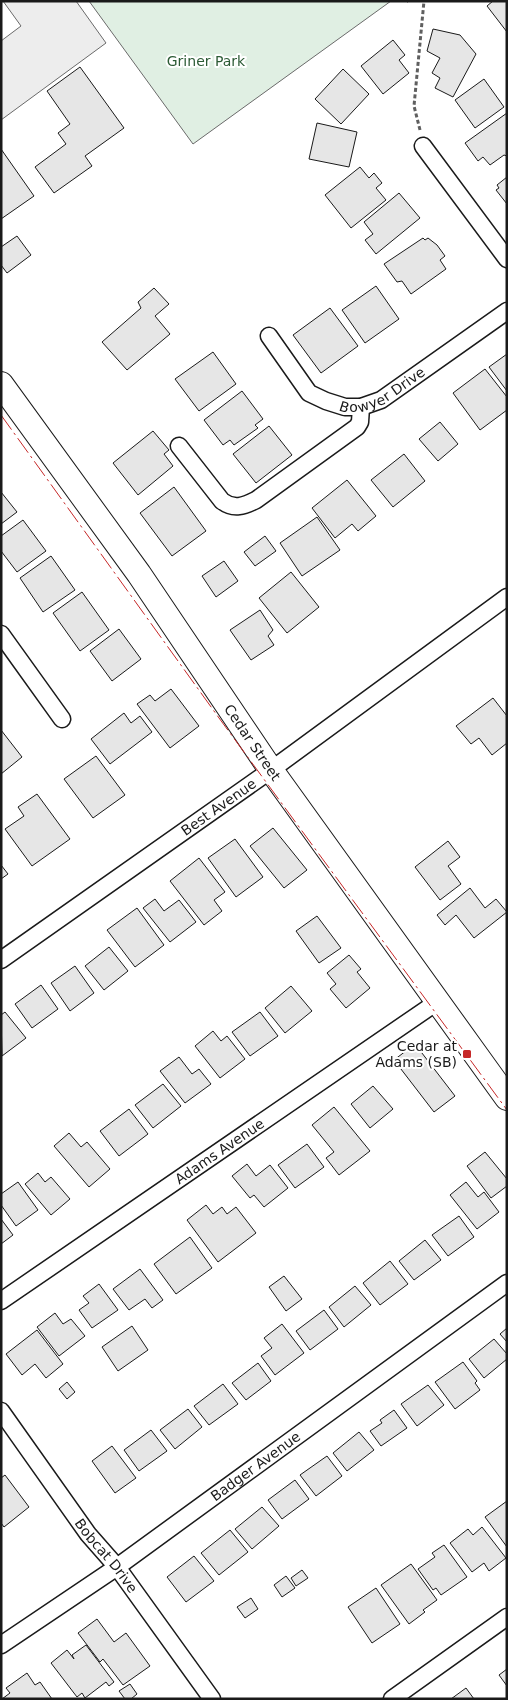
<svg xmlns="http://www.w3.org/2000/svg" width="508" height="1700" font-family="'DejaVu Sans',sans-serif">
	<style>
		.green { fill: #e0efe3; stroke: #6a6a6a }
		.parking { fill: #ededed; stroke: #6a6a6a }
		.building { fill: #e6e6e6; stroke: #1a1a1a }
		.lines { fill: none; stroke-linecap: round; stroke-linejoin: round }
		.street-casing { stroke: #1a1a1a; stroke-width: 19 }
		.secondary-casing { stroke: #1a1a1a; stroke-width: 26 }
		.path { stroke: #5f5f5f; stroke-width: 3; stroke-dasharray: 4 2.5; stroke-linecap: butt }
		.street { stroke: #fff; stroke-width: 16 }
		.secondary { stroke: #fff; stroke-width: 24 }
		.power { stroke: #c62828; stroke-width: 1; stroke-dasharray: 18 4 2.5 4; stroke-linecap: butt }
		.poi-dot { fill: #c62828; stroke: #fff; stroke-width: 2 }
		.labels { text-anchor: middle; stroke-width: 4; stroke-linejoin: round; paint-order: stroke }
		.park-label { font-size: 14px; fill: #2b5a34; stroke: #fff }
		.street-label { font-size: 14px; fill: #1a1a1a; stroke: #fff }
		.poi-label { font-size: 14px; fill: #1a1a1a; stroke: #fff; text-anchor: end }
	</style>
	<rect width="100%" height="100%" fill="#fff"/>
	<path class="green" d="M89,1H391L193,144Z"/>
	<path class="parking" d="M3,1H76L106,43L1,120V41L21,26Z"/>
	<path class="building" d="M493,1H507V32L487,6Z
		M433,29L460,35L476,54L453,97L435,88L440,78L432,73L440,58L427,51Z
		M393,40L405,55L399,60L409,73L383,94L361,66Z
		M80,67L124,128L85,156L92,166L54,193L35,167L66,144L58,133L70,124L47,91Z
		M343,69L369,94L341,124L315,99Z
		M484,79L504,107L475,128L455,100Z
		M507,113V156L504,155L490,165L483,157L478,161L465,143Z
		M317,123L357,132L349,167L309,159Z
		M1,149L34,196L1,219Z
		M360,167L369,178L374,173L382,183L376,188L386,200L351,228L325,195Z
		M507,177V204L496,190L499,188L497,185Z
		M399,193L420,218L376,254L365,240L373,234L364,222Z
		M17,236L31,255L7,273L1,265V247Z
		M423,238L425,240L428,238L437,245L445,256L440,260L446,269L411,294L402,281L397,282L384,264Z
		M376,286L399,319L365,343L342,310Z
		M154,288L169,304L155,316L170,334L127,370L102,342L141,308L138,302Z
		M330,308L358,346L321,373L293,335Z
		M213,352L236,384L199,411L175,379Z
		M507,354V391L489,367Z
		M485,369L507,397V410L480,430L453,393Z
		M242,391L263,419L255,425L258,428L234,445L230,440L223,445L204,420Z
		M440,422L458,444L438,461L419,439Z
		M269,426L292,455L256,483L233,454Z
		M153,431L169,450L164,454L173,466L138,495L113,463Z
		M404,454L425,481L393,507L371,480Z
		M347,480L376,516L358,531L352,524L335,538L312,508Z
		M174,487L206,531L172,556L140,513Z
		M1,492L17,512L1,524Z
		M317,517L340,550L302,576L280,543Z
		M23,520L46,551L17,572L1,551V536Z
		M265,536L276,551L255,566L244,552Z
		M51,556L75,590L43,612L20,578Z
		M224,561L238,581L216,597L202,576Z
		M291,572L319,607L287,633L259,598Z
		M82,592L109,630L80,651L53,613Z
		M260,610L273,630L268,636L274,645L251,660L230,630Z
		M119,629L141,659L112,681L90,651Z
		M171,689L199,726L170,748L137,704L150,695L155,701Z
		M493,698L507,716V743L492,755L479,738L471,744L456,726Z
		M124,713L131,723L140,716L152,732L110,764L91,739Z
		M1,730L22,757L1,774Z
		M96,756L125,795L93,818L64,779Z
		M37,794L70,839L32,866L5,829L24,816L18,807Z
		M273,828L307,870L284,888L250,846Z
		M235,839L263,877L236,897L208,858Z
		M448,841L460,857L448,866L461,884L440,900L415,867Z
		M199,858L225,892L214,900L222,911L204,925L170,881Z
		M1,865L8,874L1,879Z
		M470,888L485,908L496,899L507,912L474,938L456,915L445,925L437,915Z
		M155,899L164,911L179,900L196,922L170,942L143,908Z
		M137,908L164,945L135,967L107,930Z
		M317,916L341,948L319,963L296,931Z
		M109,947L128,971L104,990L85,966Z
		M349,955L361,969L357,972L370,988L346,1008L330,989L336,984L327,973Z
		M75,966L94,993L70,1011L51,983Z
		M41,985L58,1009L32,1028L15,1004Z
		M291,986L312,1011L285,1033L265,1008Z
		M5,1012L26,1038L2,1056L1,1015Z
		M260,1012L278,1036L250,1056L232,1032Z
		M213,1031L221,1041L227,1036L245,1059L220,1078L195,1046Z
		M415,1044L455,1096L434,1112L394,1060Z
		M179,1057L192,1074L199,1069L211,1084L185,1103L160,1071Z
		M163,1084L181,1106L153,1128L135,1105Z
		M373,1086L393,1109L370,1128L351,1104Z
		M334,1107L370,1151L339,1175L326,1158L334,1152L312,1125Z
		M129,1109L148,1134L119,1156L100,1131Z
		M69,1133L81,1147L87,1142L110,1169L89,1187L54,1146Z
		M307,1144L324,1167L295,1188L278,1165Z
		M485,1152L507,1179V1186L491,1198L467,1166Z
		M247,1164L256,1176L270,1165L288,1188L264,1207L254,1195L250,1198L232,1176Z
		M38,1173L45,1182L51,1177L70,1199L51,1215L25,1184Z
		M18,1182L38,1210L16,1226L1,1205V1194Z
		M466,1182L478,1197L484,1192L499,1212L477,1229L450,1195Z
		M206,1205L213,1214L222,1207L227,1214L236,1207L256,1233L218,1262L187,1220Z
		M459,1216L474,1237L448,1256L432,1235Z
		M1,1219L13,1235L1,1244Z
		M190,1237L212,1268L176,1294L154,1264Z
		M425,1240L441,1260L414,1280L399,1261Z
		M390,1261L408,1284L380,1305L363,1283Z
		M140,1269L163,1300L152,1308L145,1299L129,1310L113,1289Z
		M284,1276L302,1299L286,1311L269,1287Z
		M99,1284L118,1310L92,1328L79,1310L89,1303L83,1296Z
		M355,1286L371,1305L344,1327L329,1307Z
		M324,1310L338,1329L310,1350L296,1331Z
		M55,1313L63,1324L71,1319L85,1336L59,1356L37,1327Z
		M282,1324L304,1353L275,1375L261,1356L272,1348L264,1338Z
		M132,1326L148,1350L118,1371L102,1347Z
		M507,1328V1342L500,1334Z
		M37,1330L63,1364L46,1378L35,1364L22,1375L6,1354Z
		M494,1339L507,1354V1359L484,1378L469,1359Z
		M463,1362L477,1381L475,1383L480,1390L455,1409L435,1382Z
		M258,1363L271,1381L246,1400L232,1383Z
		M67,1382L75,1392L67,1399L59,1389Z
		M223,1384L238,1404L209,1425L194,1406Z
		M428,1385L444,1405L417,1426L401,1404Z
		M188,1409L202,1427L175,1449L160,1430Z
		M394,1410L407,1428L381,1446L370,1431L382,1423L380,1420Z
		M151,1430L167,1451L139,1471L124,1450Z
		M359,1432L374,1450L347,1471L333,1453Z
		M112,1446L136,1478L115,1493L92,1461Z
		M327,1456L342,1476L316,1496L300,1475Z
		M5,1475L29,1507L4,1527L1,1523V1478Z
		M295,1480L309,1499L282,1519L268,1500Z
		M507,1501V1547L485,1517Z
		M262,1507L279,1526L252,1549L235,1529Z
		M482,1527L506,1558L489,1571L484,1563L472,1572L450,1543L468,1529L473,1535Z
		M230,1530L248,1552L219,1575L201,1553Z
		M444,1545L467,1577L441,1595L436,1588L433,1590L418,1569L435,1557L432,1553Z
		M194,1556L214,1581L186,1602L167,1577Z
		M411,1564L437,1600L423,1610L425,1612L409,1624L381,1585Z
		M302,1570L308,1578L296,1586L291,1578Z
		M286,1576L295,1588L282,1597L274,1585Z
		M376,1588L400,1624L372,1643L348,1607Z
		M251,1598L258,1609L245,1618L237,1607Z
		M97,1619L114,1642L126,1633L150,1666L123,1685L103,1659L100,1662L78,1633Z
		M86,1645L114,1682L109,1686L106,1682L85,1698L82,1693L77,1697L51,1663L67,1650L74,1659L72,1655Z
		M507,1669V1686L499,1675Z
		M27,1673L35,1685L40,1682L52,1699H2L10,1693L6,1688Z
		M130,1684L137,1694L131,1699H125L119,1691Z
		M466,1688L474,1699H451Z"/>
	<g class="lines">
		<defs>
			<g id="street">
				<path d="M423,146L507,259"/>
				<path id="s1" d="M269,336L309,393L326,401L345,407H361L381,400L507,311"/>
				<path d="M179,446L222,501C234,510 244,506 256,500L357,427L360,422L361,407"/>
				<path d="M1,634L62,719"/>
				<path id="s2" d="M1,960L271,770L507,597"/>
				<path id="s3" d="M1,1301L437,1002"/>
				<path id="s4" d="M1,1411L88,1534L117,1567L212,1699"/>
				<path id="s5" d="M1,1645L117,1567L507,1283"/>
				<path d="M392,1699L507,1617"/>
			</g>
			<g id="secondary">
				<path id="s6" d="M1,384L139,574L271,770L507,1098"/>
			</g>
		</defs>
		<use href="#street" class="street-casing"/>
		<use href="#secondary" class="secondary-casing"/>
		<path class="path" d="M407,1H408
			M420,130L414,106L424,1"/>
		<use href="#street" class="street"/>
		<use href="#secondary" class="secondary"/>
		<path class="power" d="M1,415L219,718L507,1110"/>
	</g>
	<rect class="poi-dot" x="462" y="1049" width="10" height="10" rx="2.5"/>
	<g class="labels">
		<g class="park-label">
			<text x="206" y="66">Griner Park</text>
		</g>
		<g class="street-label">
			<text dy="5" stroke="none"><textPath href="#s1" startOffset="150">Bowyer Drive</textPath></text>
			<text dy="5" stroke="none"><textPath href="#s6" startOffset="438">Cedar Street</textPath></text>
			<text dy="5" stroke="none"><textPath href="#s2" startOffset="266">Best Avenue</textPath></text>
			<text dy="5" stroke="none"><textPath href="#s3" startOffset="265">Adams Avenue</textPath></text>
			<text dy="5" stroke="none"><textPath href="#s5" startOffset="311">Badger Avenue</textPath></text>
			<text dy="5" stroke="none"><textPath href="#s4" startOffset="179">Bobcat Drive</textPath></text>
		</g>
		<g class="poi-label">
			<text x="457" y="1051">Cedar at<tspan x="457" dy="16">Adams (SB)</tspan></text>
		</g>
	</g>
	<rect width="508" height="1700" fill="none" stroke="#1a1a1a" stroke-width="5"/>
</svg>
